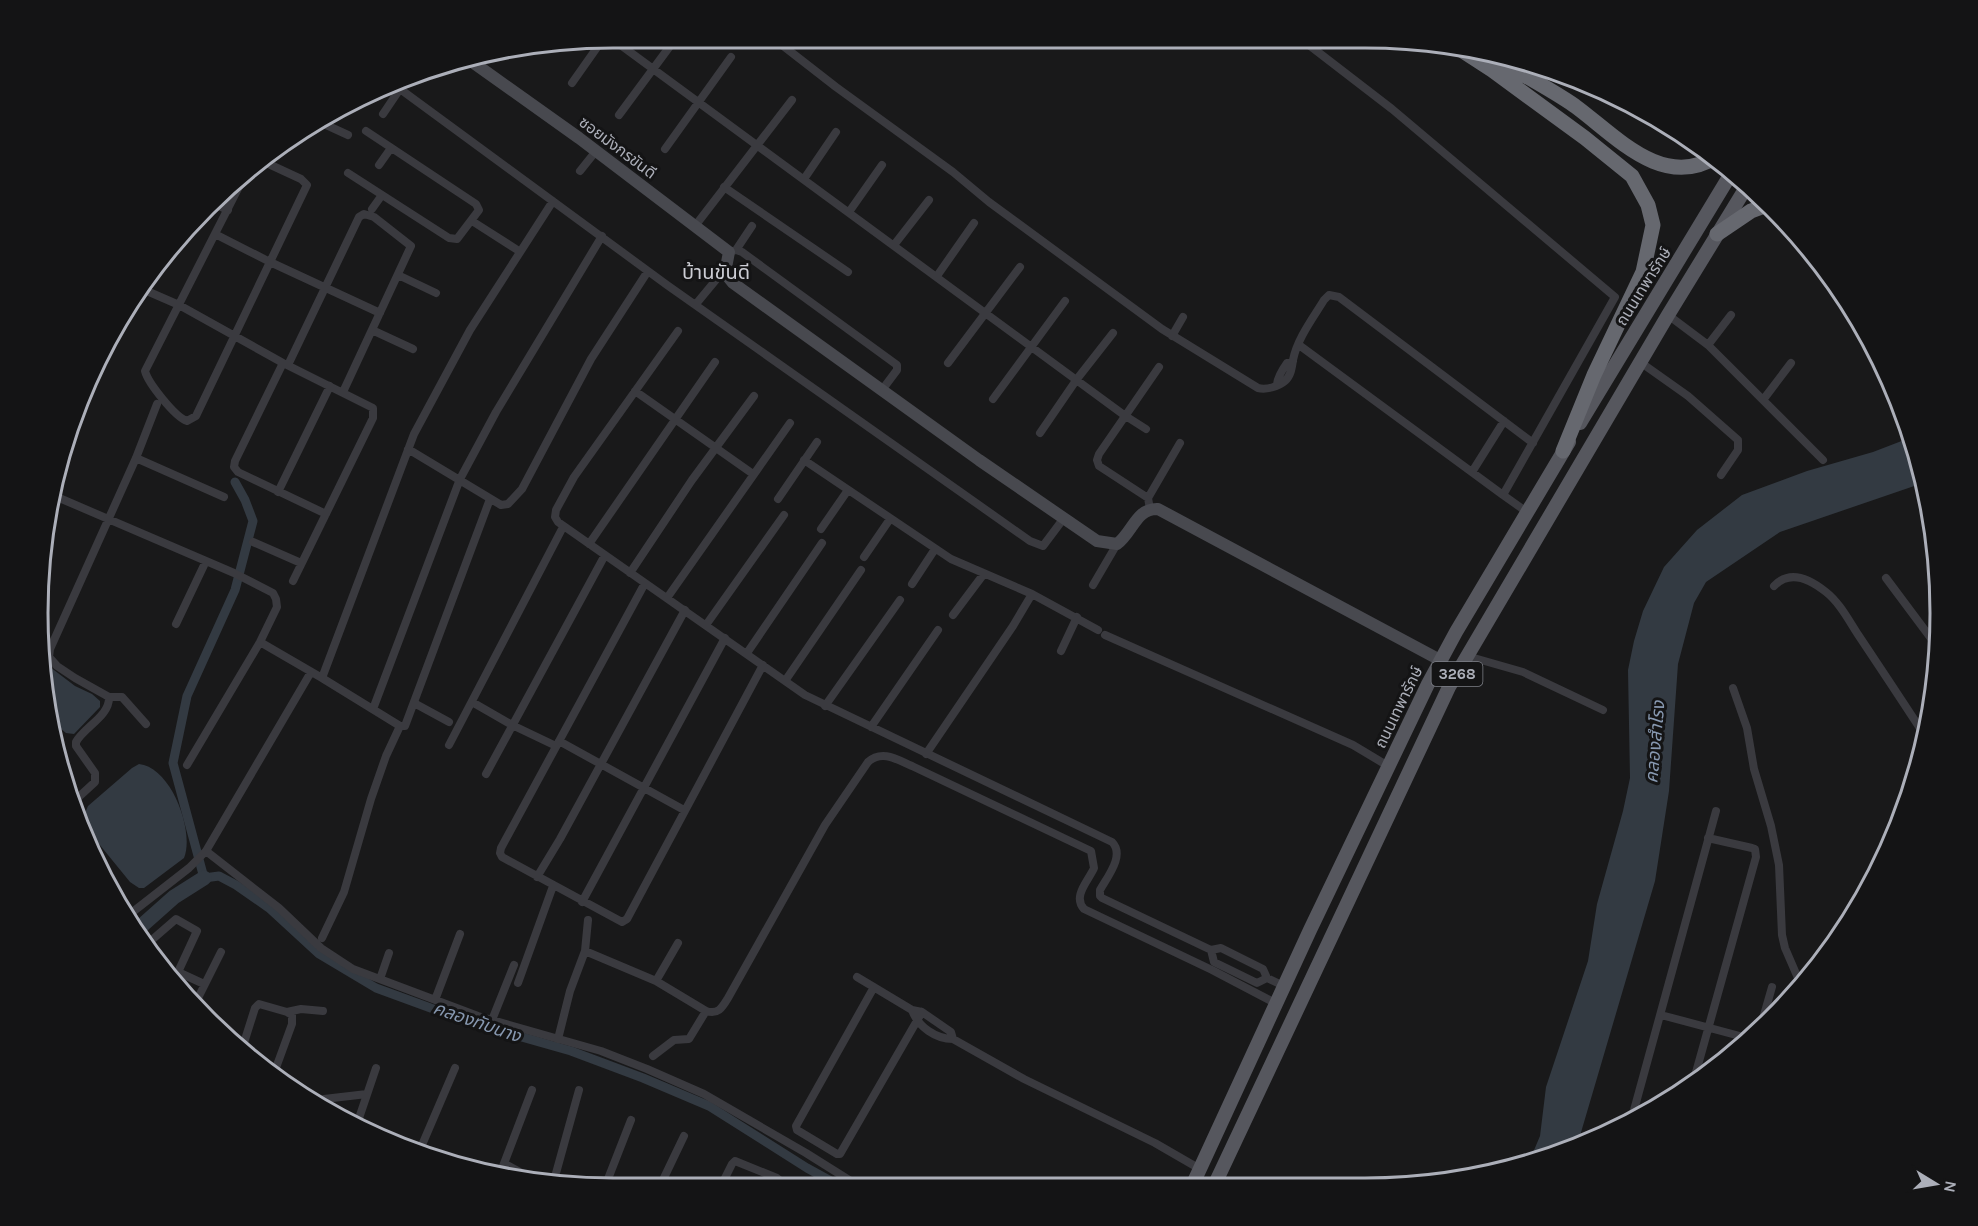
<svg xmlns="http://www.w3.org/2000/svg" width="1978" height="1226" font-family="Karla,'Noto Sans Thai',sans-serif">
	<style>
		.water { fill: #333a42 }
		.lines { fill: none; stroke-linecap: round; stroke-linejoin: round }
		.canal { stroke: #333a42; stroke-width: 9 }
		.river { stroke: #333a42; stroke-width: 15 }
		.street { stroke: #3a3a3f; stroke-width: 8 }
		.secondary { stroke: #48494f; stroke-width: 12 }
		.primary { stroke: #56575e; stroke-width: 14 }
		.highway { stroke: #66686f; stroke-width: 15 }
		.labels { text-anchor: middle; stroke-width: 6; stroke-linejoin: round; paint-order: stroke }
		.shield { fill: #141415; stroke: #7e8088; stroke-width: 1.5 }
		.shield-label { font-size: 15px; font-weight: bold; fill: #acafb9 }
		.street-label { font-size: 16px; fill: #acafb9; stroke: #141415 }
		.water-label { font-size: 18px; font-style: italic; fill: #8798b0; stroke: #141415 }
		.quarter-label { font-size: 20px; fill: #cdced5; stroke: #141415 }
		.rim { fill: none; stroke: #acafb9; stroke-width: 3 }
	</style>
	<rect width="100%" height="100%" fill="#19191a"/>
	<path class="water" d="M1912,437L1923,483L1780,532L1706,582L1694,603L1678,664L1669,791L1655,881L1577,1146L1550,1158L1529,1162L1540,1136L1546,1087L1588,961L1597,904L1623,811L1630,778L1628,670L1634,641L1643,611L1664,567L1697,530L1742,495L1807,471L1873,452Z
		M46,664L75,686L92,694L100,701V707L74,734L66,733L56,725Z
		M139,764C171,767 195,831 184,858L144,888H139L130,882L86,828C83,819 84,815 88,806L132,768Z"/>
	<g class="lines">
		<path class="canal" d="M235,482L245,500L253,521L235,590L187,696L173,763L204,878L219,876L236,885L269,908L319,954L376,988L466,1021L571,1051L643,1078L709,1106L807,1168L838,1185"/>
		<path class="river" d="M138,929L174,897L204,878"/>
		<path class="street" d="M611,38L1124,415L1146,429
			M773,38L836,87L953,172L989,202L1162,329L1258,388C1266,390 1278,387 1285,381C1291,376 1292,367 1293,360C1297,339 1313,318 1324,300L1329,295L1339,297L1533,443
			M1305,42L1392,109L1615,297L1503,495L1527,512
			M572,83L603,39
			M400,89L667,285L1030,541L1043,546L1064,518
			M383,114L406,80
			M619,115L676,38
			M324,124L348,135
			M665,149L731,57
			M379,165L391,148
			M580,171L596,151
			M348,173L449,238L457,239L479,210L476,204L366,131
			M245,175L145,371C148,383 175,417 187,421L196,416L307,185L301,179L260,160
			M804,179L836,132
			M724,187L848,272
			M217,205L228,210
			M372,209L382,195
			M849,212L882,165
			M472,221L519,251
			M695,226L792,100
			M215,234L270,262L380,313
			M894,245L929,200
			M736,250L752,226
			M729,252L736,250L742,252L897,365V370L882,390
			M398,275L436,293
			M937,276L974,223
			M140,288L179,305L283,363L373,408V418L293,581
			M696,304L725,269
			M1668,315L1708,345L1823,460
			M372,330L413,349
			M678,331L574,477L556,510L555,517L558,522L805,695L1112,842C1125,855 1108,876 1100,890V896L1102,898L1211,950L1221,948L1263,969L1267,978L1284,986
			M1172,336L1183,317
			M1299,345L1503,495
			M1708,345L1731,315
			M1640,362L1688,396L1738,440V450L1721,475
			M283,363L235,461L234,467L238,472L326,514
			M948,363L1020,267
			M288,365L359,217L364,214L374,217L411,246L343,392
			M1277,384C1278,376 1282,370 1287,363L1293,361
			M635,391L753,474
			M993,399L1065,301
			M1763,400L1791,363
			M67,433L81,402
			M1040,433L1077,379L1113,333
			M408,449L501,505L508,504L522,489L591,359L648,271
			M136,458L224,497
			M804,460L951,559L1032,594L1098,630
			M1472,472L1504,421
			M278,492L330,386
			M57,497L234,573L273,593L276,599L277,607L260,642L187,765
			M1148,498L1180,443
			M778,499L817,442
			M1150,509L1148,498L1099,466L1097,460L1099,454L1159,367
			M821,529L848,490
			M253,542L301,563
			M589,544L715,362
			M864,557L890,519
			M630,573L692,480L754,396
			M1886,578L1939,649
			M645,583L501,848L500,853L502,857L622,922L627,919L763,665
			M912,584L935,549
			M1093,585L1117,544
			M1774,586C1790,569 1810,579 1826,592C1840,603 1849,621 1859,636C1881,669 1903,702 1925,736
			M667,598L790,423
			M953,615L983,575
			M176,624L206,561
			M706,625L784,515
			M1105,635L1353,745L1388,766
			M260,642L322,678L400,726H405L490,499
			M1061,651L1077,617
			M747,653L822,543
			M1467,656L1523,672L1603,710
			M322,678L414,434L470,330L553,201
			M785,681L861,570
			M1733,688L1747,728L1754,769L1771,826L1779,865L1782,935L1785,948L1801,985
			M109,697H122L146,724
			M472,702L512,725L556,746
			M414,703L449,722
			M825,706L900,600
			M373,709L460,479L496,412L602,236
			M871,727L938,630
			M559,741L684,810
			M449,745L563,527
			M926,754L1013,626L1032,594
			M486,774L605,555
			M71,804L95,782V773L76,746V742C84,727 110,716 109,697L75,678L57,666L49,657L50,649L136,458L157,404
			M206,851L279,908L321,948L353,969L478,1016L601,1051L647,1069L704,1094L806,1153L857,1185
			M537,877L560,839L685,610
			M582,902L725,638
			M130,914L189,868L206,851L311,672
			M322,938L344,892L371,799L386,756L400,726
			M146,945L176,919L197,931L178,972
			M1211,950L1214,962L1257,983L1267,978
			M585,951L656,981L706,1011C718,1015 722,1008 728,998L825,825L868,762C882,749 898,760 912,766L1091,851L1094,868C1089,880 1072,896 1084,909L1212,970L1277,1004
			M857,977L912,1010L922,1012L951,1032L953,1039
			M380,979L389,953
			M174,980L178,972L204,984
			M656,981L678,943
			M518,983L553,886
			M874,987L796,1126L797,1130L837,1154H840L922,1012
			M435,1000L460,934
			M196,1002L221,952
			M912,1010C918,1027 936,1039 953,1039L1024,1079L1155,1143L1200,1169
			M287,1012L301,1009L323,1011
			M1661,1015L1751,1039
			M492,1020L514,965
			M1760,1029L1772,987
			M558,1039L570,991L585,951L588,920
			M242,1049L255,1008L259,1004L287,1012L292,1015V1024L273,1076
			M653,1056L674,1040L689,1039L706,1011
			M1693,1083L1756,857L1755,849L1752,848L1708,838
			M324,1099L367,1094
			M1631,1121L1716,811
			M357,1124L376,1068
			M419,1152L455,1068
			M505,1164L542,1184
			M500,1174L532,1090
			M553,1184L579,1090
			M606,1184L631,1120
			M661,1184L684,1136
			M722,1184L732,1164L735,1161L777,1178L782,1182L783,1185"/>
		<path class="secondary" d="M471,61L579,138L729,252L725,273L733,283L979,460L1097,541L1117,544C1133,532 1136,508 1158,509L1440,660"/>
		<path class="primary" d="M1580,423L1732,172
			M1192,1186L1310,930L1428,684L1456,632L1569,442
			M1214,1186L1449,687L1668,315L1747,186"/>
		<path class="highway" d="M1455,46L1492,70L1585,138L1632,176L1648,205L1653,225L1643,272L1594,375L1563,451
			M1492,56C1519,73 1549,88 1575,106C1616,136 1662,190 1716,157
			M1717,234L1751,211L1767,205"/>
	</g>
	<g class="labels">
		<rect class="shield" x="1431.5" y="662" width="51" height="24" rx="4.5"/>
		<g class="shield-label">
			<text x="1457" y="679">3268</text>
		</g>
		<g class="street-label">
			<text transform="translate(618 147) rotate(37)" y="6">ซอยมังกรขันดี</text>
			<text transform="translate(1643 286) rotate(-58)" y="6">ถนนเทพารักษ์</text>
			<text transform="translate(1398 707) rotate(-64)" y="6">ถนนเทพารักษ์</text>
		</g>
		<g class="water-label">
			<text transform="translate(1655 742) rotate(-85)" y="6">คลองสำโรง</text>
			<text transform="translate(477 1022) rotate(19)" y="6">คลองทับนาง</text>
		</g>
		<g class="quarter-label">
			<text x="716" y="279">บ้านขันดี</text>
		</g>
	</g>
	<path d="M0 0H1978V1226H0ZM613 48H1365A565 565 0 0 1 1930 613V613A565 565 0 0 1 1365 1178H613A565 565 0 0 1 48 613V613A565 565 0 0 1 613 48Z" fill="#141415" fill-rule="evenodd"/>
	<path class="rim" d="M613 48H1365A565 565 0 0 1 1930 613V613A565 565 0 0 1 1365 1178H613A565 565 0 0 1 48 613V613A565 565 0 0 1 613 48Z"/>
	<g transform="translate(1936 1184) rotate(101)" stroke="#141415" stroke-width="4.5" paint-order="stroke">
	<path d="M0-4.5L10 22L0 15L-10 22Z" fill="#acafb9"/>
	<text y="-9" font-size="16" font-weight="bold" text-anchor="middle" fill="#acafb9">N</text>
	</g>
</svg>
